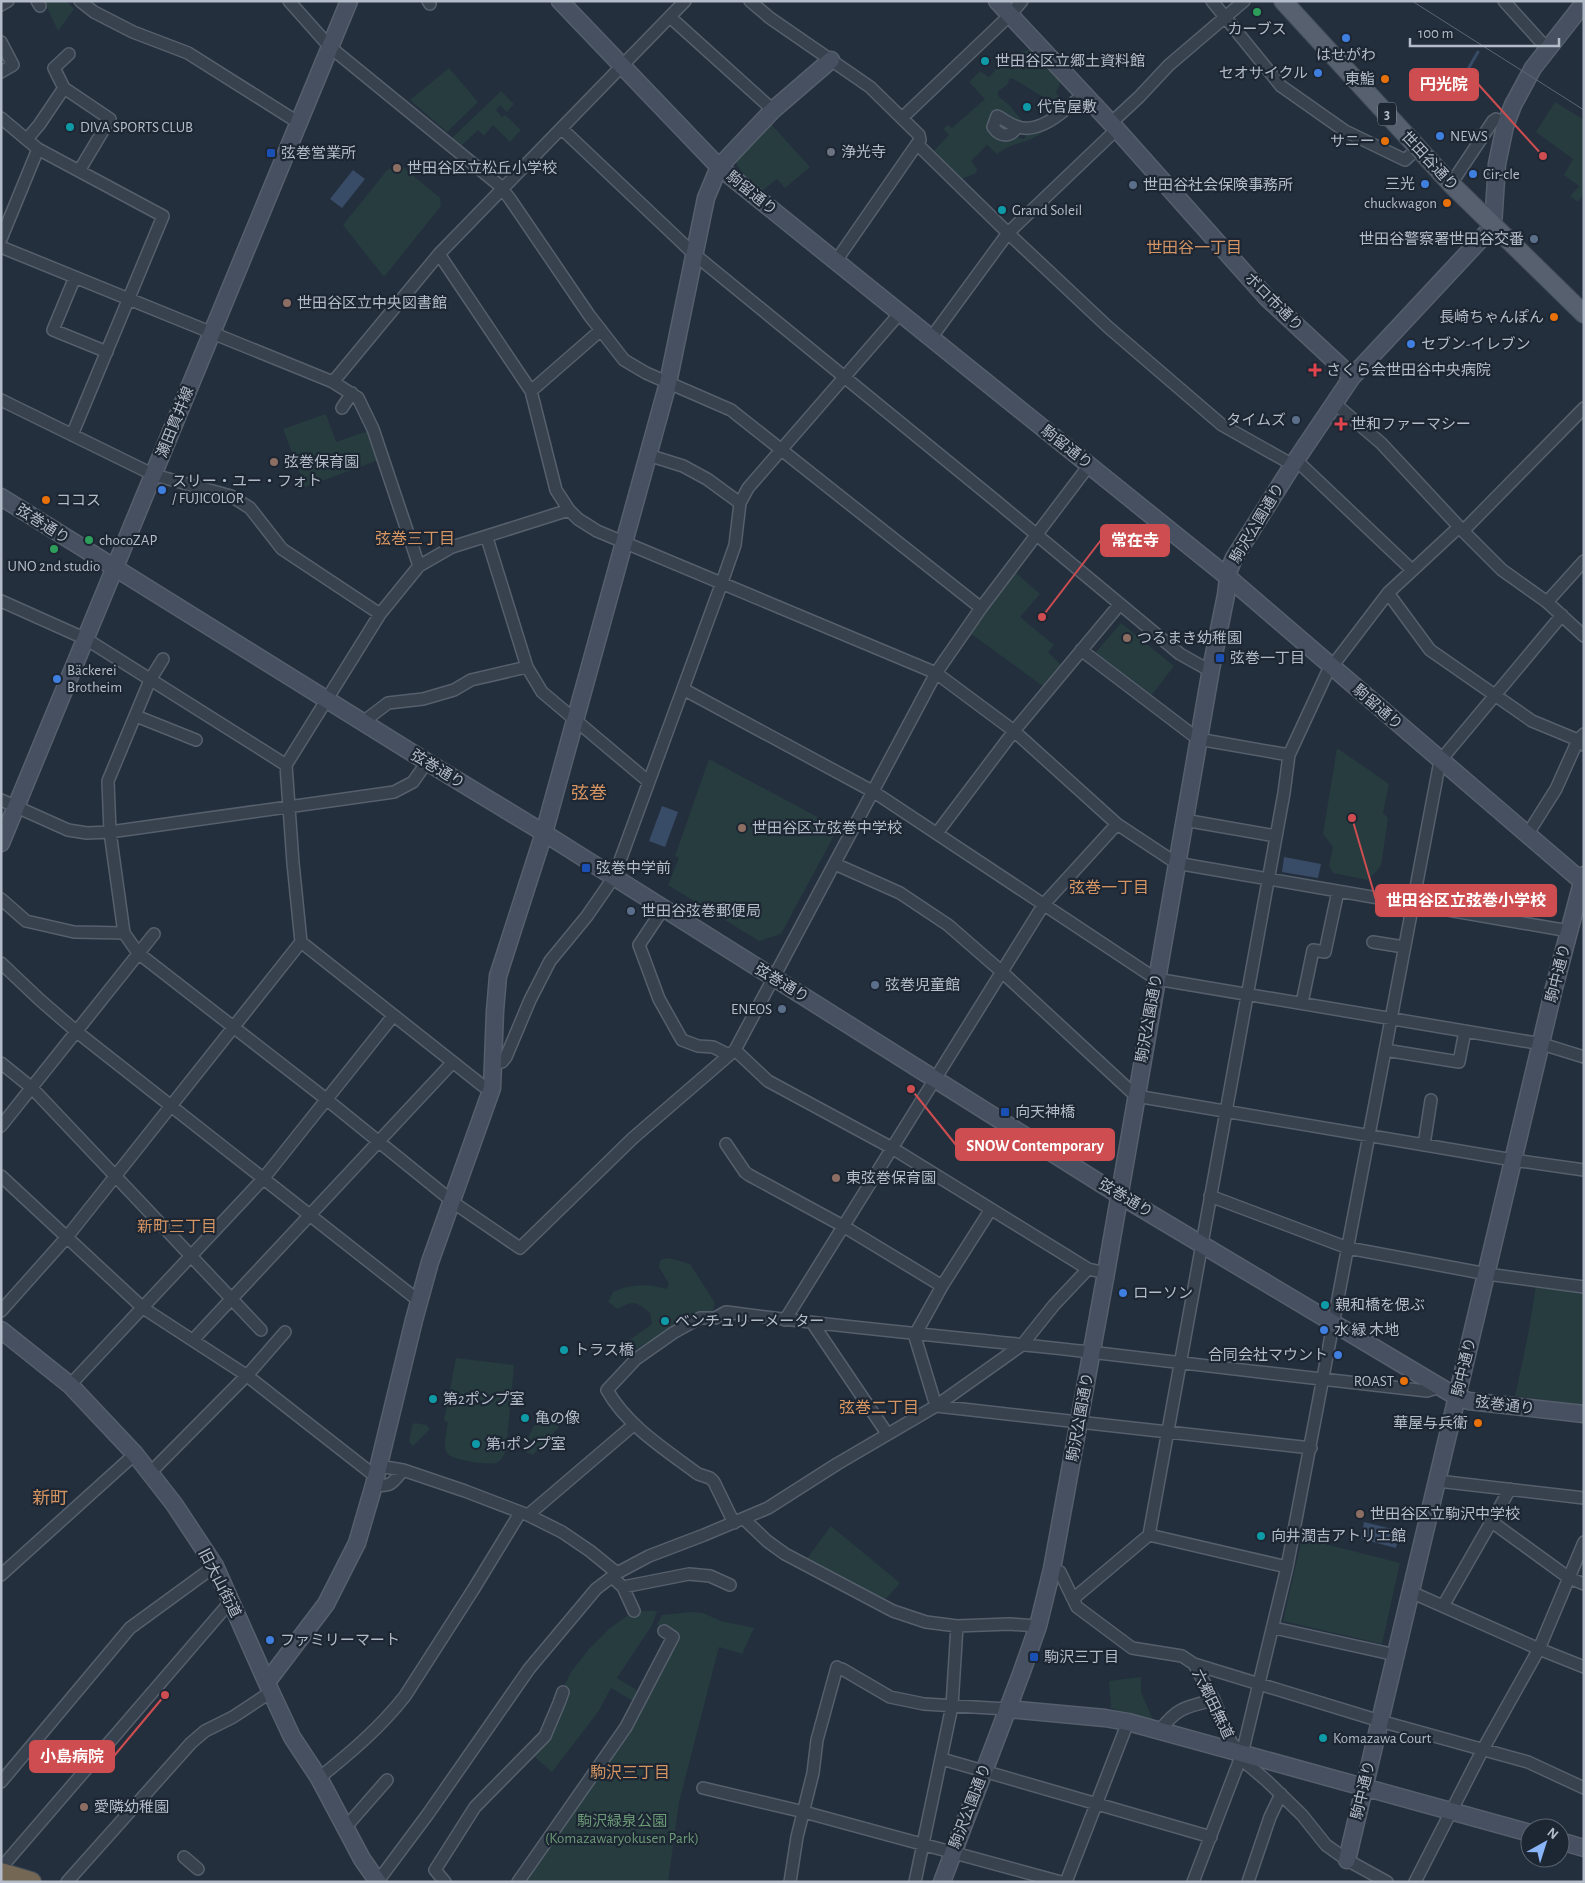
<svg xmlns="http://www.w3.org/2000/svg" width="1585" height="1883" font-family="'Alegreya Sans','Noto Sans JP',sans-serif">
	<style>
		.green { fill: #263c3f }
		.water { fill: #394c67 }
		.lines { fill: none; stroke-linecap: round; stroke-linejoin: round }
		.stream { stroke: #394c67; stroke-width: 3 }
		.street-casing { stroke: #565f6c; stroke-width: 14 }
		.secondary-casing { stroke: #565f6c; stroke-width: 19 }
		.primary-casing { stroke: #414a57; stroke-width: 20 }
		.highway-casing { stroke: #434c59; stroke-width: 22 }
		.street { stroke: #38414e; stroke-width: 11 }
		.secondary { stroke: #465061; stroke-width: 16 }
		.primary { stroke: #56606e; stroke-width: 18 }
		.highway { stroke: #746855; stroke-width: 20 }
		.tram { stroke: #5a6575; stroke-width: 1 }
		.leisure-dot { fill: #2e9e5b; stroke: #1d2633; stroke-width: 2 }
		.shop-dot { fill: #3f7fe0; stroke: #1d2633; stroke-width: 2 }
		.culture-dot { fill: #0f9aa8; stroke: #1d2633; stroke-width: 2 }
		.food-dot { fill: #e8710a; stroke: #1d2633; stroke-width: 2 }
		.worship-dot { fill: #6b7280; stroke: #1d2633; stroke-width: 2 }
		.transit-dot { fill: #1a4fb4; stroke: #1d2633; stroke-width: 2 }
		.education-dot { fill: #8d6e63; stroke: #1d2633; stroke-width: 2 }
		.service-dot { fill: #5c6f8a; stroke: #1d2633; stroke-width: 2 }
		.health-dot { fill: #e0444e; stroke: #1d2633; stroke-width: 2 }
		.labels { text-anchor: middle; stroke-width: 4.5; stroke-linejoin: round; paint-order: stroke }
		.shield { fill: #1d2633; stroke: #878f9c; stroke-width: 1 }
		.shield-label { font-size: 14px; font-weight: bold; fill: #b4bcc9 }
		.poi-label { font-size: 15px; fill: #b4bcc9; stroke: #1d2633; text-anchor: start }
		.street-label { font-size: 15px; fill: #b4bcc9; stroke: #1d2633 }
		.park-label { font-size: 15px; fill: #6b9a76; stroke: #1d2633 }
		.neighbourhood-label { font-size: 16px; fill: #d59563; stroke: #1d2633 }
		.quarter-label { font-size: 18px; fill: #d59563; stroke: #1d2633 }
		.leader { fill: none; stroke: #ce4d50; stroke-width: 2 }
		.callout-dot { fill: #ce4d50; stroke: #1d2633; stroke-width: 2 }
		.callout { fill: #ce4d50; stroke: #ce4d50; stroke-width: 2 }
		.callout-label { font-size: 16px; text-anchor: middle; font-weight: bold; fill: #fff }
	</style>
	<rect width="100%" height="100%" fill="#242f3e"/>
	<path class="green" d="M44,1H66L74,9L58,31Z
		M1033,49L1062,79L1056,93L1064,100V107L1050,115L1053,102C1050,99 1046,98 1042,96C1031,91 1022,82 1010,78L1007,85L998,91V96L1009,105L1025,124L1006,123L1012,138L1017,137L1024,139L1030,130L1046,129C1029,145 1015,140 997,154L987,145L971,161L977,169L976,173L957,181L930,155L949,135L943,129L948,125L952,128L985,99L969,82L980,71L989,77L1010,54Z
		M449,68L478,102L447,132L410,100Z
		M501,91L514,104L507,112L500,105L496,110L502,117L505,115L521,130L510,142L493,125L484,136L478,130L461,146L452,138Z
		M1555,102L1584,120V194L1578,202L1570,196L1579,186L1564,175L1573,159L1536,132Z
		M770,123L810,167L785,188L777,179L762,191L744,176L734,160Z
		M403,167L440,198L441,206L384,277L343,225L388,169Z
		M326,414L336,442L373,429L382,459L305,487L283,429Z
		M1015,572L1040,594L1020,617L1054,645L1048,652L1061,665L1044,687L970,633L987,607Z
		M1121,623L1174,666L1151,696L1097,655L1096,652Z
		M1337,748L1389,784L1383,813L1388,818L1381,866L1368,880L1333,873L1329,866L1333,847L1323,834Z
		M709,759L838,828L781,934L759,941L668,885L679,858L675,856Z
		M669,1258L690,1264L715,1303L712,1313L699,1311L630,1353L623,1359L619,1358L614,1351L652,1324L650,1313C637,1302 633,1300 618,1309L608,1302L613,1292C630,1284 649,1283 667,1289L669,1284L659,1267L660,1261L663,1259Z
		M1536,1286L1584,1293V1405L1515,1396L1528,1335Z
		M456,1358L514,1365L506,1451C504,1455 501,1461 496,1463C486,1465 451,1460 447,1453C442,1444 447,1431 448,1422L444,1421Z
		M549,1416L555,1417L559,1424L558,1428L533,1455L526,1452L524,1448C530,1435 533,1418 549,1416Z
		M415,1423L426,1425L430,1429L413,1446L409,1442L412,1425Z
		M831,1526L900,1583L882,1603L806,1560Z
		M1302,1538L1400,1563L1382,1644L1283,1621Z
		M634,1611H657L652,1625L617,1678L643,1694L638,1704L611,1688L598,1712L552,1772L530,1753L571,1672L589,1649L610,1628Z
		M692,1612L703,1613L721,1621L754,1628L742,1654L719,1647L679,1802L668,1882H526L567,1817L677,1635L657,1625L662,1615Z
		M1141,1677V1692L1154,1722L1111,1708L1109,1681Z"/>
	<path class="water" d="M353,170L365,179L342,208L330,199Z
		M662,806L678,812L665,847L649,841Z
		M1284,857L1321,864L1318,878L1282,872Z
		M1364,1522L1400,1531L1396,1548L1361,1539Z"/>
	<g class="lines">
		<path class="stream" d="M1464,76L1478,52"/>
		<defs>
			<path id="street" d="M37,1L40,6
				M80,1L94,12L133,32L188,53L299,123
				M289,1L330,47L499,185L510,199L589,315L624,360L646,373L731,410L981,608
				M428,1L430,4
				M750,1L770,18L870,87L919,135L920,140L917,144L1008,233L1108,327L1222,425L1293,465
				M1212,1L1281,86L1345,131L1405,160L1418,148
				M1504,1L1541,42L1548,47
				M1,5L8,1
				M670,17L773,110
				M1,42L13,65L1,72
				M69,54L54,68L64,88L110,119L79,171
				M903,117L1010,15L1022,1
				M1,118L38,149L163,216L72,435
				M1111,123L1139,97L1169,65L1244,1
				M1017,127C1010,138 1000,137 993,127L997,116C1003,119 1011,125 1018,127C1042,134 1067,108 1084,94
				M562,129L694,254L996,501L1180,654L1205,668L1211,669
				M27,139L39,125L64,88
				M1451,184L1493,121L1496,119L1506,123
				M1,239L38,149
				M1,247L333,382L358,398L373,429L419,566
				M439,254L531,391L556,490L569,510L578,519L597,531L936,673L1014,731L1117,824L1176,863L1569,931
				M836,261L917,144
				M75,277L53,330L107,352
				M931,338L1008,233L1116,130
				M333,382L439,254L685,1
				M531,391L601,330
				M1,400L154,475L231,496L250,508L282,549L380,614
				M1334,403L1381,443L1463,531L1502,570L1547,602L1584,636
				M342,408L352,393
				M648,455L683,466L707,479L740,503
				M1296,460L1412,570
				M1463,531L1584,408
				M487,538L527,667L542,692L649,782
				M1388,593L1430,650L1532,721L1578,740L1584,745
				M1,601L86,639L286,765
				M1547,602L1584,561
				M1081,650L1198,739L1289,755
				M163,659L150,680L108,781L110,832L124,933L138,953L326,1099L457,1205L520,1248L633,1138L735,1050L936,673L981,608L1090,464
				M683,689L874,792L1156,979L1542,1044L1584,1057
				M136,716L196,740
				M363,722L388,703L423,699L454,690L471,680L527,667
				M1,800L68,830L87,833L110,832L394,792L413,782L427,762
				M1184,820L1276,836
				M937,833L1014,731L1120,604
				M1527,835L1556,789L1578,740L1584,734
				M835,864L900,893L948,925L1002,972L1136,1096L1513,1160L1584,1170
				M1,899L26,921L74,932L124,933
				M663,909L639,945L659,999L682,1040L698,1046L713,1047L729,1055
				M1373,942L1404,947
				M1,963L40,1000L77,1032L419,1301
				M1302,1003L1313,950L1325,952L1338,891
				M735,1050L768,1081L892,1148L1088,1269L1106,1273
				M1385,1050L1459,1062L1465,1031
				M492,1062H502L506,1057L530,1000L550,961L587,916L614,877L721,585L735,545L740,503L748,488L900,313
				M1,1063L32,1088L261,1330
				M492,1088L483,1086L301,942L293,863L286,765L380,614L419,566L452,547L569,510
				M1,1126L154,934
				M726,1144L745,1172L749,1175L843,1226L942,1286
				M1424,1145L1431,1100
				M1,1176L143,1308L246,1375L375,1476
				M1210,1196L1348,1248L1487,1274L1584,1287
				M991,1209L942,1286L916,1333L915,1337L936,1406L1311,1448
				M1,1311L67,1237L301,942
				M785,1320L1044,904L1117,824
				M813,1324L884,1429L886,1435
				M193,1340L453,1062
				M70,1385L263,1179L393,1016
				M378,1466L403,1470L465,1491L528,1515L562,1532L590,1551L617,1573
				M150,1473L251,1371L285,1332
				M1438,1481L1584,1498
				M374,1485C391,1487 393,1483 403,1470
				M528,1515L630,1428
				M744,1519L767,1541L785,1554L893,1611L926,1622L957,1626L1009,1624L1038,1626
				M1492,1522L1569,1578L1584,1584
				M734,1523L714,1482L710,1478L698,1474C666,1450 627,1426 607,1390L636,1359L673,1333L700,1318H715L726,1312C847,1328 968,1338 1090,1352C1202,1365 1315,1379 1427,1391L1440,1387
				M1149,1535L1287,1567
				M1052,1569L1060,1572L1077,1607L1132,1648L1182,1656L1194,1664L1214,1700L1231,1742L1242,1754L1247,1764L1267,1781L1302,1815L1326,1845L1347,1860L1387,1882
				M1,1575L135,1454
				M612,1577L623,1587L689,1574L710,1576L730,1585
				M623,1587L634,1611
				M1411,1592L1539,1649L1584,1667
				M1073,1599L1149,1535L1284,793L1289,755L1327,673L1388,593L1459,527
				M1443,1606L1510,1489
				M1274,1628L1396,1655
				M1194,1664L1380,1721L1528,1762L1584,1788
				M842,1669L890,1697L924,1704L1007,1709
				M1160,1730C1178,1707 1186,1707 1214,1700
				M942,1759L1211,1837
				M319,1778C350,1753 380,1728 405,1696L473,1590L520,1513
				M1,1782L130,1628L215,1566
				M703,1788L804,1812L1061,1882
				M345,1828L387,1780
				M184,1857L198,1869
				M1,1868L231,1601
				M378,1881L428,1814L529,1669L596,1589L617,1573L649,1556L704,1535L768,1508L837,1464L936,1406L1022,1345L1054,1305L1088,1269
				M67,1882L191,1743L205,1731L233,1717L271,1692
				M445,1882L435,1870L475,1807L545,1736L559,1703L563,1692
				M518,1882L626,1727L673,1637L664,1631
				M790,1882L797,1837L813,1773L817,1740L837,1667
				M915,1882L952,1706L957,1626
				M1066,1882L1128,1722
				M1193,1882L1242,1754L1287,1567L1440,761L1562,615
				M1248,1882L1270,1817L1281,1794
				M1415,1882L1482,1751L1539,1649L1584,1542"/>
			<path id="secondary" d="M560,1L719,167L1229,578L1584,883
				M997,1L1111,123L1267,298L1352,377
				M1,497L427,762L544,833L1119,1195L1457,1397L1469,1401L1584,1414
				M1,843L349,1
				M1,1330L70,1385L135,1454L174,1504L215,1566L271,1692L292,1737L319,1778L362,1859L378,1882
				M267,1682L326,1604L357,1543L374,1485L414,1320L430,1262L492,1088L495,1011L498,976L544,833L668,383L706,198L719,167L773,110L831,60
				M1007,1709L1105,1718L1128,1722L1530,1833
				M1560,1841L1584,1848
				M1347,1860L1554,988L1584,875
				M942,1882L1021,1674L1038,1626L1052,1569L1106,1273L1211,669L1226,595L1229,570L1234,558L1296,460L1352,377L1493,226L1497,164L1505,126L1513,105L1533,68L1584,3"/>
			<path id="primary" d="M1283,1L1451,184L1584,314"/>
			<path id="highway" d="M1,1873L31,1882"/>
		</defs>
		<use href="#street" class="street-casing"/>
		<use href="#secondary" class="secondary-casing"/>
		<use href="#primary" class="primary-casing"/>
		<use href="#highway" class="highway-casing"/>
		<use href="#street" class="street"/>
		<use href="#secondary" class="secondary"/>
		<use href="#primary" class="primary"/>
		<use href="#highway" class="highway"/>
		<path class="tram" d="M1412,1L1584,110"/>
	</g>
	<g class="leisure-dot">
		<circle cx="1257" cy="12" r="5"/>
		<circle cx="89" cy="540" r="5"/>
		<circle cx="54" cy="549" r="5"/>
	</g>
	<g class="shop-dot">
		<circle cx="1346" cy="38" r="5"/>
		<circle cx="1318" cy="73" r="5"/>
		<circle cx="1440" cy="136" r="5"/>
		<circle cx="1473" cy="174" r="5"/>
		<circle cx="1425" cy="184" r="5"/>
		<circle cx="1411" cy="344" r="5"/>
		<circle cx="162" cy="490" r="5"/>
		<circle cx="57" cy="679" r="5"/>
		<circle cx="1123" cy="1293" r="5"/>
		<circle cx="1324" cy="1330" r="5"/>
		<circle cx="1338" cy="1355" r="5"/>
		<circle cx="270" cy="1640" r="5"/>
	</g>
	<g class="culture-dot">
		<circle cx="985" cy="61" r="5"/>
		<circle cx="1027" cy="107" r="5"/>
		<circle cx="70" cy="127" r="5"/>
		<circle cx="1002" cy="210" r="5"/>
		<circle cx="1325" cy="1305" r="5"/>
		<circle cx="665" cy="1321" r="5"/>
		<circle cx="564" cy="1350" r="5"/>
		<circle cx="433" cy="1399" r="5"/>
		<circle cx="525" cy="1418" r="5"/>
		<circle cx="476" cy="1444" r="5"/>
		<circle cx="1261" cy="1536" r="5"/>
		<circle cx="1323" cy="1738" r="5"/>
	</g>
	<g class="food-dot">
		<circle cx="1385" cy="79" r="5"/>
		<circle cx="1385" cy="141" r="5"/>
		<circle cx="1447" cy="203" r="5"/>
		<circle cx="1554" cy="317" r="5"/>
		<circle cx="46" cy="500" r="5"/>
		<circle cx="1404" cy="1381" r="5"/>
		<circle cx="1478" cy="1423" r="5"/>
	</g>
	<circle class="worship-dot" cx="831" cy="152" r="5"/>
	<g class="transit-dot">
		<rect x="266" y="148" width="10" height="10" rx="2.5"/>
		<rect x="1215" y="653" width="10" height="10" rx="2.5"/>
		<rect x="581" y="863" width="10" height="10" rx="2.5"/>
		<rect x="1000" y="1107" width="10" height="10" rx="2.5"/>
		<rect x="1029" y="1652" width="10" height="10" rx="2.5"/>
	</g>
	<g class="education-dot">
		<circle cx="397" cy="168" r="5"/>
		<circle cx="287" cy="303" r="5"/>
		<circle cx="274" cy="462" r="5"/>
		<circle cx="1127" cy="638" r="5"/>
		<circle cx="742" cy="828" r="5"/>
		<circle cx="836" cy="1178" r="5"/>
		<circle cx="1360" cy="1514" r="5"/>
		<circle cx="84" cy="1807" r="5"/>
	</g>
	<g class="service-dot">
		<circle cx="1133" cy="185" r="5"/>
		<circle cx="1534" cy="239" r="5"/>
		<circle cx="1296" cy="420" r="5"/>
		<circle cx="631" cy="911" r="5"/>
		<circle cx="875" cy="985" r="5"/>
		<circle cx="782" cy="1009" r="5"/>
	</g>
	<g class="health-dot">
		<path d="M1312.5 362.5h5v5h5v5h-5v5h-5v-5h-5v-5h5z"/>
		<path d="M1338.5 416.5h5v5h5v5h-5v5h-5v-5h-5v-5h5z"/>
	</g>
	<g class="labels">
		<rect class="shield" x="1378" y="102.5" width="18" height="23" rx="4"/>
		<g class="shield-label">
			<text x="1387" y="119">3</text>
		</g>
		<g class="poi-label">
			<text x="1257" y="34" text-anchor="middle">カーブス</text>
			<text x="1346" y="60" text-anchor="middle">はせがわ</text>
			<text x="995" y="66">世田谷区立郷土資料館</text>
			<text x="1308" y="78" text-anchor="end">セオサイクル</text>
			<text x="1375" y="84" text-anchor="end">東鮨</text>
			<text x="1037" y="112">代官屋敷</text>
			<text x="80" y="132">DIVA SPORTS CLUB</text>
			<text x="1450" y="141">NEWS</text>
			<text x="1375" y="146" text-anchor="end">サニー</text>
			<text x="841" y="157">浄光寺</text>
			<text x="281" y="158">弦巻営業所</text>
			<text x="407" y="173">世田谷区立松丘小学校</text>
			<text x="1483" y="179">Cir-cle</text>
			<text x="1415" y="189" text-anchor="end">三光</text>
			<text x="1143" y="190">世田谷社会保険事務所</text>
			<text x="1437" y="208" text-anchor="end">chuckwagon</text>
			<text x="1012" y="215">Grand Soleil</text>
			<text x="1524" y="244" text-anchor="end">世田谷警察署世田谷交番</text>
			<text x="297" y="308">世田谷区立中央図書館</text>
			<text x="1544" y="322" text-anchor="end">長崎ちゃんぽん</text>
			<text x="1421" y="349">セブン-イレブン</text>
			<text x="1326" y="375">さくら会世田谷中央病院</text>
			<text x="1286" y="425" text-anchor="end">タイムズ</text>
			<text x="1351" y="429">世和ファーマシー</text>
			<text x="284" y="467">弦巻保育園</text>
			<text x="172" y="486">スリー・ユー・フォト<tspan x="172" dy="17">/ FUJICOLOR</tspan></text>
			<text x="56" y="505">ココス</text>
			<text x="99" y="545">chocoZAP</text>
			<text x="54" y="571" text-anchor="middle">UNO 2nd studio</text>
			<text x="1137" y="643">つるまき幼稚園</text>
			<text x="1230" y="663">弦巻一丁目</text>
			<text x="67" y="675">Bäckerei<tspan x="67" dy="17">Brotheim</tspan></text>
			<text x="752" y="833">世田谷区立弦巻中学校</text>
			<text x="596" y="873">弦巻中学前</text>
			<text x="641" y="916">世田谷弦巻郵便局</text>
			<text x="885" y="990">弦巻児童館</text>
			<text x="772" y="1014" text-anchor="end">ENEOS</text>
			<text x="1015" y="1117">向天神橋</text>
			<text x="846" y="1183">東弦巻保育園</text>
			<text x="1133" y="1298">ローソン</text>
			<text x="1335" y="1310">親和橋を偲ぶ</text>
			<text x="675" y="1326">ベンチュリーメーター</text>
			<text x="1334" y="1335">水 緑 木地</text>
			<text x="574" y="1355">トラス橋</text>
			<text x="1328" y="1360" text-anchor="end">合同会社マウント</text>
			<text x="1394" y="1386" text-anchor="end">ROAST</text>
			<text x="443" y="1404">第2ポンプ室</text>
			<text x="535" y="1423">亀の像</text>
			<text x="1468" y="1428" text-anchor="end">華屋与兵衛</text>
			<text x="486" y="1449">第1ポンプ室</text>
			<text x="1370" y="1519">世田谷区立駒沢中学校</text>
			<text x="1271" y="1541">向井潤吉アトリエ館</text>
			<text x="280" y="1645">ファミリーマート</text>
			<text x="1044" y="1662">駒沢三丁目</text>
			<text x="1333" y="1743">Komazawa Court</text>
			<text x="94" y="1812">愛隣幼稚園</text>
		</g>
		<g class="street-label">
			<text transform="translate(1430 161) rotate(47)" y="5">世田谷通り</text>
			<text transform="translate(752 193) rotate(39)" y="5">駒留通り</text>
			<text transform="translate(1274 302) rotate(45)" y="5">ボロ市通り</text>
			<text transform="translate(175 422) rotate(-68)" y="5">瀬田貫井線</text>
			<text transform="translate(1067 447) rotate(38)" y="5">駒留通り</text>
			<text transform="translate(1257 523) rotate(-59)" y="5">駒沢公園通り</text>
			<text transform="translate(43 524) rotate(32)" y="5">弦巻通り</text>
			<text transform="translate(1378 707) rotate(41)" y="5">駒留通り</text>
			<text transform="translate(438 769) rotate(31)" y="5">弦巻通り</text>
			<text transform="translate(1558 973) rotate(-76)" y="5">駒中通り</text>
			<text transform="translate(782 983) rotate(31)" y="5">弦巻通り</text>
			<text transform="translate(1149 1018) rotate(-80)" y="5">駒沢公園通り</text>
			<text transform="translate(1126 1198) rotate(31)" y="5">弦巻通り</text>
			<text transform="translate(1464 1367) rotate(-77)" y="5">駒中通り</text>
			<text transform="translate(1505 1405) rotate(7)" y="5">弦巻通り</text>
			<text transform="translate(1080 1417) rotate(-80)" y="5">駒沢公園通り</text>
			<text transform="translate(220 1583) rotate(63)" y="5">旧大山街道</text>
			<text transform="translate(1213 1704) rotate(64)" y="5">六郷田無道</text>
			<text transform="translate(1363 1790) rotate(-77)" y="5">駒中通り</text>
			<text transform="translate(970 1806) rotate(-69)" y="5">駒沢公園通り</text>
		</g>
		<g class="park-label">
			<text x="622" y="1826">駒沢緑泉公園<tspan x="622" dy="17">(Komazawaryokusen Park)</tspan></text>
		</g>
		<g class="neighbourhood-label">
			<text x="1194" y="253">世田谷一丁目</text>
			<text x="415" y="544">弦巻三丁目</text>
			<text x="1109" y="893">弦巻一丁目</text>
			<text x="177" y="1232">新町三丁目</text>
			<text x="879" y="1413">弦巻二丁目</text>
			<text x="630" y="1778">駒沢三丁目</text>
		</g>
		<g class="quarter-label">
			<text x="589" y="799">弦巻</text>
			<text x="50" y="1504">新町</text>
		</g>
	</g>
	<path class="leader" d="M1543 156L1478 84M1042 617L1101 540M1352 818L1376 900M911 1089L956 1145M165 1695L114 1756"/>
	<g class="callout-dot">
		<circle cx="1543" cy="156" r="5"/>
		<circle cx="1042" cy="617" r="5"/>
		<circle cx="1352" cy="818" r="5"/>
		<circle cx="911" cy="1089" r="5"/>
		<circle cx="165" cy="1695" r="5"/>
	</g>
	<g class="callout">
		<rect x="1410" y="69" width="68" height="31" rx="5"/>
		<rect x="1101" y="525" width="68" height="31" rx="5"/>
		<rect x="1376" y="885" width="180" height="31" rx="5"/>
		<rect x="956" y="1129" width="158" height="31" rx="5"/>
		<rect x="30" y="1741" width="84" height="31" rx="5"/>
	</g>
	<g class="callout-label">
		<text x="1444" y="90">円光院</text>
		<text x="1135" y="546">常在寺</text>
		<text x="1466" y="906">世田谷区立弦巻小学校</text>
		<text x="1035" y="1151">SNOW Contemporary</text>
		<text x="72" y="1762">小島病院</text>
	</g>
	<rect width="1585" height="1883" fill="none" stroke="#b4bcc9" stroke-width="5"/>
	<g transform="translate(1545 1843) rotate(39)"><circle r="24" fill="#1d2633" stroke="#59626f"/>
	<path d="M0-4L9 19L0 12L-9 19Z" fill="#8ab4f8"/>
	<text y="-8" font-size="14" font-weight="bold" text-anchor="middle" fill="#b4bcc9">N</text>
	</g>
	<path d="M1410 38v8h149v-8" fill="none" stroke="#b4bcc9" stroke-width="2.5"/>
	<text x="1418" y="38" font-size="15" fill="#b4bcc9" stroke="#1d2633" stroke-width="4" paint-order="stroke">100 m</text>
</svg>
